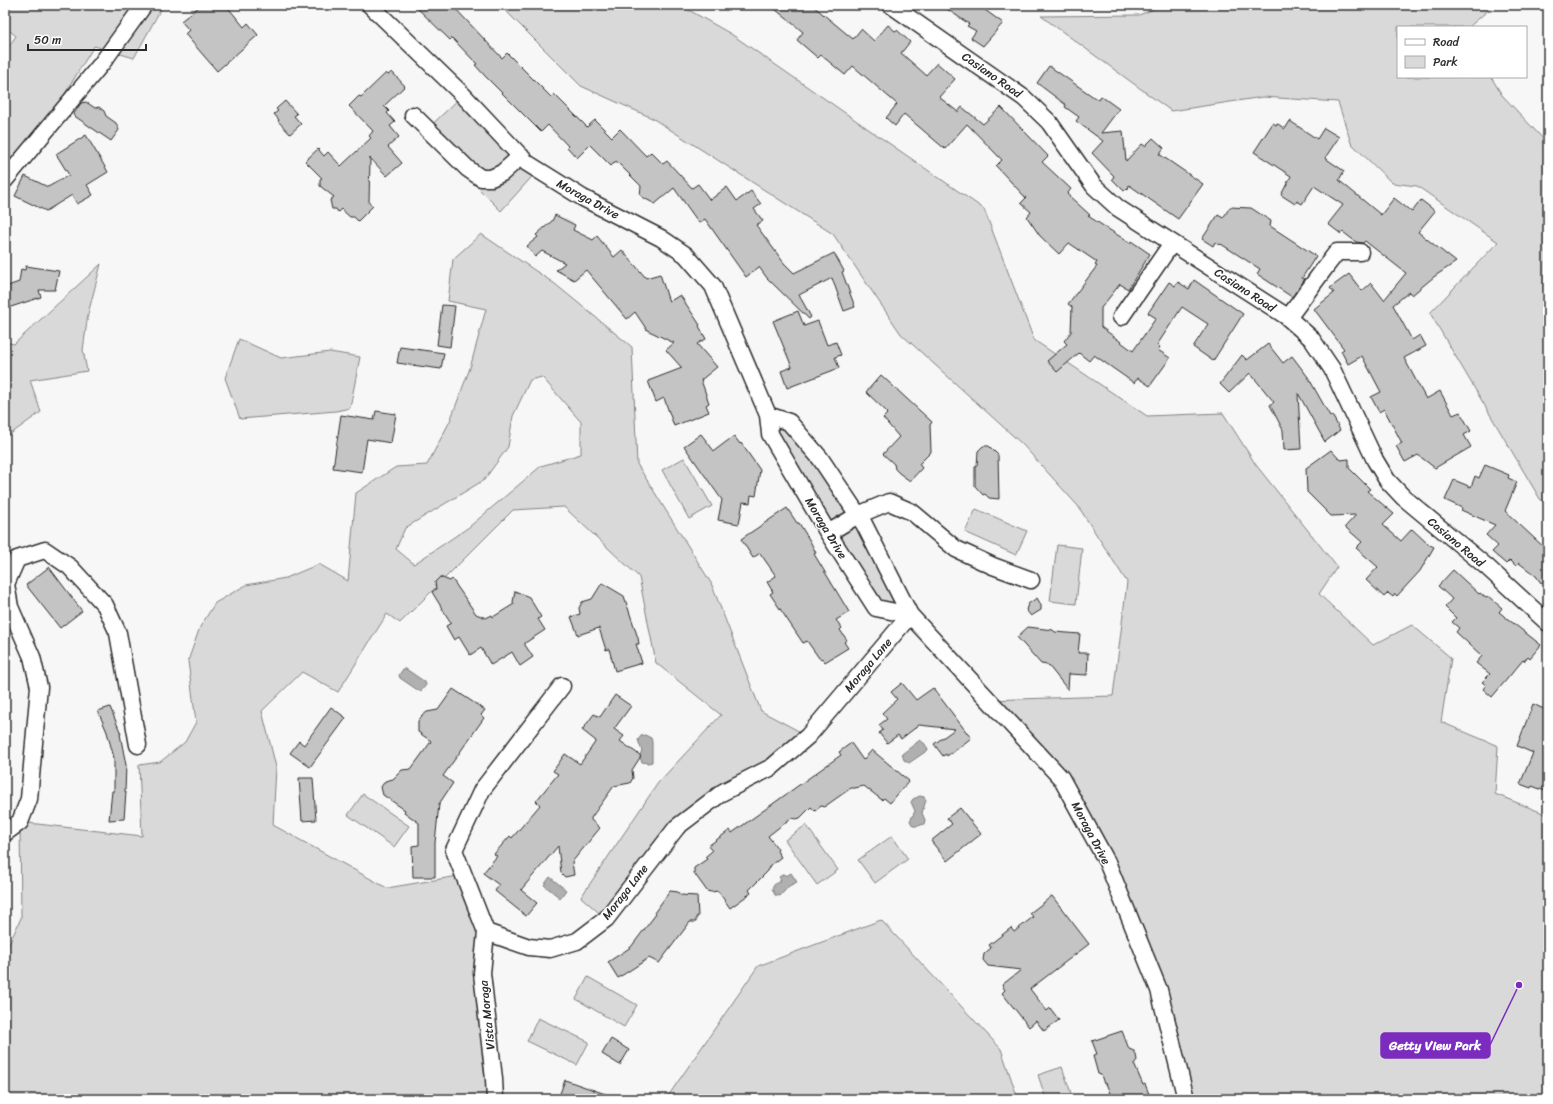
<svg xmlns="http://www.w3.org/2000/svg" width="1553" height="1104" font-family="Sriracha,sans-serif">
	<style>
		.green { fill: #d9d9d9; stroke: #828282; fill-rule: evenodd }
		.water { fill: #b0b0b0; stroke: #7b7b7b }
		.building { fill: #c4c4c4; stroke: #2b2b2b }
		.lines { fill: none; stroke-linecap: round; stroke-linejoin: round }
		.minor-casing { stroke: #2b2b2b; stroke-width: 19 }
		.minor { stroke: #fff; stroke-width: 16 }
		.labels { text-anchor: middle; stroke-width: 3; stroke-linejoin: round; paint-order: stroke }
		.street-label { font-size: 12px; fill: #2b2b2b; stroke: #fff }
		.leader { fill: none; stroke: #7b2cbf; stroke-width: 1.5 }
		.callout-dot { fill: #7b2cbf; stroke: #fff; stroke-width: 1.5 }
		.callout { fill: #7b2cbf; stroke: #7b2cbf; stroke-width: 1.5 }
		.callout-label { font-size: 13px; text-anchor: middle; font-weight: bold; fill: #fff }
	</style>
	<rect width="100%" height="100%" fill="#f7f7f7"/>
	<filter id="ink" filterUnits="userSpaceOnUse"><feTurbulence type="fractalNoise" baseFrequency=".025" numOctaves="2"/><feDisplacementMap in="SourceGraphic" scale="8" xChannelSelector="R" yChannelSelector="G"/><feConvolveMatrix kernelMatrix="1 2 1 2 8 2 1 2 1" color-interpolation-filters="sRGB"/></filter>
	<g filter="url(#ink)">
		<path class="green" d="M5,5H163L134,58L94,46L5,192V52L16,36L5,27Z
			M500,5H680L731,34L984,209L1034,340L1147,416L1223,413L1256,465L1337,567L1319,594L1373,645L1412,625L1451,658L1441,722L1498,746L1495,794L1548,815V1099H1186L1159,990L1061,778L988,700L1113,696L1127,582L1078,506L1022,444L901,334L833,234L652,118L581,86Z
			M1164,5H1494L1469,27H1398V77H1491L1502,95L1548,144V506L1540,499L1430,313L1498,242L1417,186L1392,183L1351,143L1338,102L1263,97L1171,111L1041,16L1139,15Z
			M463,95L538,170L501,211L423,133Z
			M481,234L555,284L632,347L637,464L711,583L761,711L808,736L677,827L606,919L581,897L658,783L721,715L656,663L639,577L564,507L513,510L400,623L387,614L338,692L302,672L262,711L276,767L273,825L387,888L464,875L486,932L495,1099H5V953L21,918L20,822L142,836L139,765L160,762L185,742L196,722L188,661L200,627L215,603L246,585L286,578L319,564L348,581L356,493L396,467L427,465L450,421L470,368L486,309L448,301L453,259ZM542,377L581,422V454L541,466L469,527L414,564L396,549L405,528L484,480L508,447L513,416L530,380Z
			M101,264L88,314L83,350L87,371L30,380L41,412L5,438V342L14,344Z
			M239,339L281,358L330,352L360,357L350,408L336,411L240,419L225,378Z
			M768,415L820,458L910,615L876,608Z
			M684,458L712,506L689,519L662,470Z
			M976,509L1027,531L1016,555L965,532Z
			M1057,545L1082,548L1076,604L1050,601Z
			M363,794L409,826L394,847L348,815Z
			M806,825L838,870L817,885L785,840Z
			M892,836L908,859L875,883L858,860Z
			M881,920L1001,1049L1018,1099H666L758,966Z
			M588,977L637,1005L624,1027L576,999Z
			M538,1018L589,1042L577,1065L527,1041Z
			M1062,1067L1073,1099H1046L1038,1075Z"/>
		<path class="water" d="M403,669H406L425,682L426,685L421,691H419L400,678L399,675Z
			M645,735L651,738L652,742V762L648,763L642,762L639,756L642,751L638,740L641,736Z
			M920,740L925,744L928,750L909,763L904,760L902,754Z
			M920,796L924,797L926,800L922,813L925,820L924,824L918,826H913L910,821L915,811L911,802L913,799Z
			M791,873L797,882L789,886L780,896L775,895L772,889L774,885L781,880L779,877L784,874L786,876Z
			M550,877L566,890L560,898L544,885Z"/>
		<path class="building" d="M201,5H226L244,27L248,23L258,35L217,71L185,34L189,30L181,21Z
			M414,5H452L502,58L507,53L551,97L554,94L587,127L595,120L612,137L620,129L646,156L651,152L663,164L667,161L692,188L698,184L710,200L727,187L737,201L751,191L761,204L754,209L763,221L756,225L784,263L794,273L834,253L844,271L842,272L855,307L844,311L832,278L799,295L811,317L809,319L767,278L759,267L746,277L705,219L699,223L674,188L655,204L644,198L640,195L641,186L616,161L611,166L590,145L577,158L567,147L568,146L548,125L541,132L485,76L475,65L477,64L452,38L450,40Z
			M770,5H812L853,39L861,29L874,41L888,25L895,31L897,30L910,42L901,53L926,75L937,63L955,79L939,97L958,112L962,107L983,124L1001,107L1048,156L1042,162L1071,189L1067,194L1090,215L1088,216L1130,243L1131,241L1150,254L1128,289L1120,284L1101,308V327L1133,351L1156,318L1148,313L1169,282L1175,286L1178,282L1189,289L1194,280L1243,314L1213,361L1193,347L1208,324L1182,307L1157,345L1160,347L1158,350L1170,358L1150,386L1138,378L1134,383L1094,355L1089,361L1079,353L1057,372L1047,361L1067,344L1064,341L1071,332L1072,307L1068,304L1097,266L1095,265L1097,262L1069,243L1059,254L1040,236L1027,217L1031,212L1021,203L1026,198L996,166L1002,160L967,124L945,149L904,114L895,126L886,118L897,104L853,66L845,75L821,55L818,58L797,40L803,32Z
			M941,5H978L1003,23L983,46L971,38L976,31L967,26L969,24Z
			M1049,66L1098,100L1101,96L1119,109L1101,133L1123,131L1126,161L1142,144L1145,146L1153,138L1164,148L1159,154L1203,184L1178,219L1129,185L1128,189L1127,188L1124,191L1112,179L1114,176L1092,153L1103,141L1076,121L1079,117L1065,107L1066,105L1037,83Z
			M392,72L405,86L384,106L389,111L387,113L395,122L390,126L399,137L388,147L402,163L387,176L370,158L369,203L373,206L358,221L354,217H350L341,209L338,212L336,209H332L330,200L334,197L320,186V179L322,178L305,161L318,149L324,156L328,152L341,166L371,138L369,136L373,131L349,106L359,96L361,97L386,73L388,75Z
			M285,101L297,114L294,116L301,124L290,134L278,121L279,120L274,114L278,111L276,109Z
			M86,102L95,108L99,107L104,111L106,116L116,123L119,130L111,141L73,115L81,103Z
			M1290,121L1317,139L1324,128L1339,137L1325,158L1344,171L1339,180L1341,181V182L1381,215L1394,198L1412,212L1421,200L1435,211L1418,232L1456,262L1435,276L1412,295L1409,292L1393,305L1412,340L1420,335L1426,346L1404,358L1426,399L1440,391L1453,415L1460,412L1471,431L1464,435L1471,447L1435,468L1418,455L1405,462L1396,446L1402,443L1384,409L1379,412L1371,397L1381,392L1362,356L1348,364L1341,351L1344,349L1314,309L1334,293L1330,288L1349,274L1362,291L1371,283L1384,300L1406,273L1365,241L1363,243L1356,242L1343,232L1341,234L1328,224L1343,205L1314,186L1302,204L1297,201L1295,204L1281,195L1291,176L1254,152L1273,123L1276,125L1278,124L1285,129Z
			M86,135L108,172L87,185L93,195L77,204L72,195L46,211L15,196L25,176L48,187L69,175L56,154Z
			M1230,207L1251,208L1271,221L1270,226L1316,256L1302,278L1305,279L1292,297L1257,274L1260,269L1221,244L1220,245L1215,242L1213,246L1202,239L1218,215L1223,218Z
			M555,215L575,225L573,230L593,240L597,236L614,257L622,250L646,278L660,274L669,302L680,295L700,325L699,326L706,339L697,344L717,367L701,380L709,403L706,405L709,412L674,426L664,398L656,402L648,381L682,368L666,350L674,343L647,330L635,312L627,319L586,270L574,280L556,270L565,263L542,251L535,257L527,246L538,237L536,235L552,221Z
			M26,266L59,271L55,290H39L41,297L5,309V287L19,282L21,269L25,270Z
			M442,305L455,306L450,347L437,345Z
			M798,311L804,326L818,321L827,345L836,342L841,355L835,357L839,368L787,388L781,371L792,367L773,321Z
			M1268,344L1283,363L1292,356L1308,377L1330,416L1332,415L1340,430L1325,442L1298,393L1301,449L1284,450L1283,430L1270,405L1274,402L1250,373L1229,393L1220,384L1242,355L1247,360Z
			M400,347L444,353L441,369L397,363Z
			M881,375L932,422L930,425L931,452L919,464L922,468L910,481L899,473L895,469L894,464L883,454L899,437L883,418L888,413L866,392Z
			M376,411L396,414L391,443L367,439L362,472L333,468L341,415L374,420Z
			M701,434L714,451L734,436L740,444L741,443L760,470L756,496L751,495L750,503L743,502L739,524L718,520L722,500L684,446Z
			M983,446H989L998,455L999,499L989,498L985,494L983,495L975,486V466H977L978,451Z
			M1331,450L1340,460L1349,459V468L1370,489L1367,491L1394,514L1383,525L1401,541L1412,529L1428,544L1434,547L1420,571L1397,596L1395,594L1393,597L1388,593L1384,597L1366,580L1378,567L1356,548L1362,542L1345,527L1356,515L1331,516L1307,492L1306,468Z
			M1485,465L1509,475L1508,478L1517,482L1505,511L1548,551V578L1541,583L1536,576L1519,563L1516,566L1510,560L1506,564L1492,552L1498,546L1486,535L1495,525L1461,510L1462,508L1445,500L1454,480L1471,487L1475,476L1479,478Z
			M787,508L797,523H799L810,541L816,553L814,554L849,612L836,620L842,628L840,630L847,640L844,642L848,648L825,662L823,659L819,658L807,641L803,643L770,594L773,592L767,582L776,576L760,553L753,558L741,539Z
			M49,567L82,611L60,628L26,585Z
			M1453,570L1479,594L1480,593L1486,598L1489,597L1502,608L1499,612L1541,645L1530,658L1528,656L1524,661L1523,660L1492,697L1483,689L1486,685L1482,682L1490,674L1476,663L1482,656L1456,632L1459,628L1452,622L1456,618L1445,607L1452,599L1438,586Z
			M440,577L450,581L452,579L476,614L486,618L492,615L493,617L514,604L513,602L515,591L529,597L541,617L538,619L545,630L525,643V645L533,657L520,666L512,652L491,665L481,648L470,655L459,637L454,640L446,626L451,623L432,592L436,589L435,582Z
			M602,583L624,596L638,638L639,644H636L642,663L615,671L609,649L606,650L599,628L578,635L571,617L580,614L579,608L582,602L592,599Z
			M1037,598L1041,605V610L1031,616L1026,610L1028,604Z
			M1028,627L1053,630L1055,632L1080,634L1078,653H1088L1087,675L1069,674L1068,690L1048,665L1041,664L1017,637Z
			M902,683L916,700L933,688L971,738L951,754V753L947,756L946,754L943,756L934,744L955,729L919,725L901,739L898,735L887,743L879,733L883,730L879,725L887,719L882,713L897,699L891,692Z
			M453,689L485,710L481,715L484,718L443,776L453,783L439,804L435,843V877H413L412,846L419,845V823L404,812L405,810L383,795L381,787L385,781L393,779L402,770L411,769L430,743L431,741L418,732V721L422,716L427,712L438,710Z
			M615,695L631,706L614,729L624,736L620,741L641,756L632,770L633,778L630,783L614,786L591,818V820L600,828L572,862L574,875L565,877L561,873L558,846L521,890L537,903L526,916L495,891L499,885L483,873L497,856L494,854L510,836L512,838L540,805L536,801L558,774L553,771L565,754L580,764L596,741L582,730L594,714L600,717Z
			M1533,704L1548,711V792L1532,786L1531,788L1520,784L1533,753L1517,746Z
			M110,707L121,734H120L126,765L125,792H126L124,819L109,820L112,791H114V758L107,732L98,711Z
			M331,707L346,718L310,767L290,753L299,741L304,745Z
			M851,743L863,760L872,750L909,781L890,803L884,798L882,800L864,786L855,788H851L824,807L821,806L815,811L811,807L800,818L796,819L791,818L768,836L778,849L777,851L781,857L771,865L768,871L749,890L751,893L730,908L718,891L711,892L707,891L694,873V868L707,859L705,857L712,851L708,846L730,830L732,833L767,808L841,755L839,752Z
			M299,778H313L316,820L302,821Z
			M960,808L981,834L947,861L931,841L952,824L947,818Z
			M670,891L678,892L680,895L697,896L698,917H696V922H690L659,963L649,958L618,978L608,962L631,947L656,914L654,913Z
			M1052,896L1089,944L1030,989L1047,1011L1050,1008L1059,1020L1044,1031L1036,1021L1029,1027L1002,993L1005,990L1002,985L1021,970L988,966L983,960L984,954L991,948L989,945L1011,928L1014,932L1033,917L1030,913Z
			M1122,1031L1129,1049L1134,1051L1136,1055L1137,1060L1134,1064L1143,1085L1145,1084L1151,1099H1112L1106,1083L1104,1084L1101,1075L1098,1074L1093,1056L1097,1054L1092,1041Z
			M611,1039L629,1050L620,1065L602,1054Z
			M565,1080L614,1097V1099H558Z"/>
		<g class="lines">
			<defs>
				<path id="minor" d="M370,5L463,95L527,163L583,198L661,238L686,255L713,286L768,415L770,434L828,533L876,608L910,615
					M891,5L1024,98L1049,122L1094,186L1118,208L1286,316L1311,338L1332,369L1375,460L1387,480L1403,497L1487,567L1548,623
					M413,115L468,169L481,178H491L502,173L521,156
					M5,180L102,63L144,5
					M1121,317L1172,243
					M1288,318L1327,265L1337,252H1360
					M768,415L789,422L820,458L864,524L910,615L1061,778L1107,862L1159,990L1186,1099
					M828,533L858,515L889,502L912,512L956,549L993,566L1031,580
					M562,686L482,790L454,850L486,932L529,947L550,949L577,941L606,919L677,827L723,792L772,767L808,736L910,615
					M5,833L20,822L29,799L39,687L32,657L10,607L6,584L17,559L45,550L70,567L105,605L118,633L138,745
					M486,932L482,973L494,1079L495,1099"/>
			</defs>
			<use href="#minor" class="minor-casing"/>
			<use href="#minor" class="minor"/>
		</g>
	</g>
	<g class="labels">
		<g class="street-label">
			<text transform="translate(992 75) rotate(35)" y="4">Casiano Road</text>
			<text transform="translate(588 199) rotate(29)" y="4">Moraga Drive</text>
			<text transform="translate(1245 290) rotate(33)" y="4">Casiano Road</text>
			<text transform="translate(826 528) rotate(59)" y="4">Moraga Drive</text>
			<text transform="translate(1456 542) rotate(40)" y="4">Casiano Road</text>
			<text transform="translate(868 665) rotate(-50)" y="4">Moraga Lane</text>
			<text transform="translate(1091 833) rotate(62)" y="4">Moraga Drive</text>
			<text transform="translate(625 892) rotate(-52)" y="4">Moraga Lane</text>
			<text transform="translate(487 1015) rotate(-96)" y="4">Vista Moraga</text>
		</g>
	</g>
	<path class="leader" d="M1519 985L1490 1045"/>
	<circle class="callout-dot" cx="1519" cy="985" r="4"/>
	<rect class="callout" x="1381" y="1033" width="109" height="25" rx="4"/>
	<g class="callout-label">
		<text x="1435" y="1050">Getty View Park</text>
	</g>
	<rect width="1553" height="1104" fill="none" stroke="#fff" stroke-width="20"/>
	<rect x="10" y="10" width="1533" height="1084" fill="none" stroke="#2b2b2b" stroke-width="1.5" filter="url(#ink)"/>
	<rect x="1397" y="26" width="130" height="52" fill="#ffffff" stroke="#aaaaaa"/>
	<rect x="1405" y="39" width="20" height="6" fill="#ffffff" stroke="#aaaaaa"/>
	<text x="1433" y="46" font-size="12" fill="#2b2b2b">Road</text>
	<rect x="1405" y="56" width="20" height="12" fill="#d9d9d9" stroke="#aaaaaa"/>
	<text x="1433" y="66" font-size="12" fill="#2b2b2b">Park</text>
	<path d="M28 44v6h118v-6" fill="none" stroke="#2b2b2b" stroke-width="2"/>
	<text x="34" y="44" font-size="12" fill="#2b2b2b" stroke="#ffffff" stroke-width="3" paint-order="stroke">50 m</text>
</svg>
